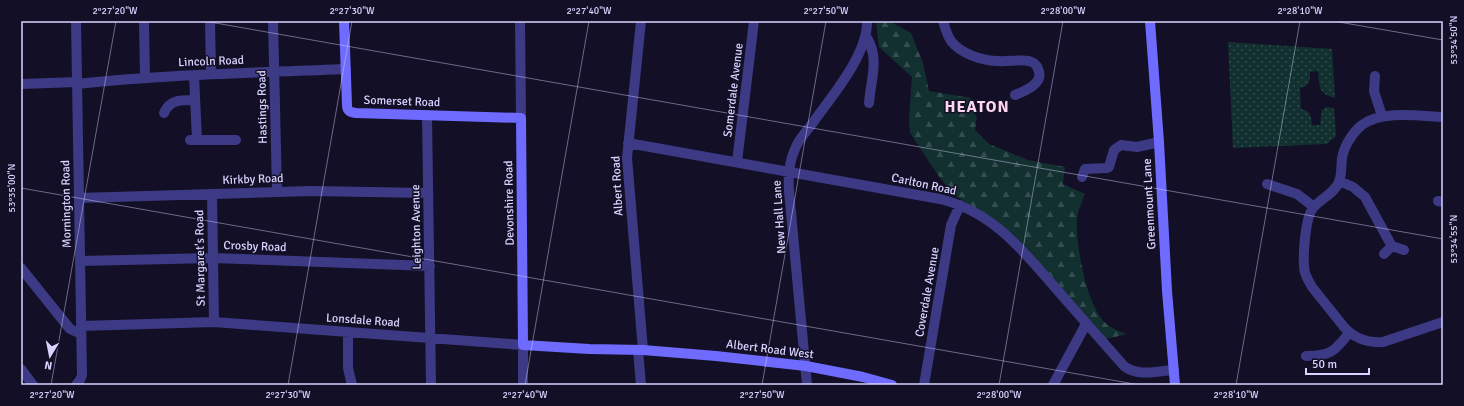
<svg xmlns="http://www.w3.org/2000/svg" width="1464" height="406" font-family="Signika,sans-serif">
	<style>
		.grass { fill: url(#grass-dots) }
		.forest { fill: url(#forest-firs) }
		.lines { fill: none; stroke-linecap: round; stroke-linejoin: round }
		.street { stroke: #3d3a85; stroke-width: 10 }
		.secondary { stroke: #6f6bff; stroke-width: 10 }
		.ticks { fill: none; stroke: #d9d4ff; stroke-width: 1; stroke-opacity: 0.45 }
		.labels { text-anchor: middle; stroke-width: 3; stroke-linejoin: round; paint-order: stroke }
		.street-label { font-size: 12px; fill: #d9d4ff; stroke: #130f26 }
		.district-label { font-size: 16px; font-weight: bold; letter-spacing: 1px; fill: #ffd6f0; stroke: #130f26 }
		.neatline { fill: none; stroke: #d9d4ff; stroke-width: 1.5 }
		.ticks-label { font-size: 10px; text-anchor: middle; fill: #d9d4ff }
	</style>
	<defs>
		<pattern id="grass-dots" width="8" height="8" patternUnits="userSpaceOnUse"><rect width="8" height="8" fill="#12302f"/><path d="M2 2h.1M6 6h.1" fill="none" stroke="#344d4e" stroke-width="1.8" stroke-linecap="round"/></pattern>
		<pattern id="forest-firs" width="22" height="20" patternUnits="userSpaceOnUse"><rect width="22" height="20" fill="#12302f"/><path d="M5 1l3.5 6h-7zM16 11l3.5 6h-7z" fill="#344d4e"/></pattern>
	</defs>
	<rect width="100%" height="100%" fill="#130f26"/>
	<path class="grass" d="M1228,42L1332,49L1335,98C1317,93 1320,87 1318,71L1310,72C1310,81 1310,86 1300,88L1301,109C1311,111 1311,116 1312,125H1320L1322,110L1326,107L1334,108L1336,136L1327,144L1233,148Z"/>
	<path class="forest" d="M876,21L893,23L911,33L923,63L929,91L971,98L970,106L977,117L975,130L989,144L1028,160L1065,167L1063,184L1085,194C1082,202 1078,210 1077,218C1075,242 1087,311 1108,325C1113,329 1121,332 1127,334L1106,339L1015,236L988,216L954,195L940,178L910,133L909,118L912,77L879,47Z"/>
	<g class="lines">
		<path class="street" d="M76,21L82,375L80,380L76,385
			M144,21L145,78
			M210,21L211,74
			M273,21L277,192
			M520,21L521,118
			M641,21L627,158L643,350
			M943,21C945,28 947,35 951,41C961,54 983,61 998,61C1008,62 1020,59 1029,61C1033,62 1037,65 1038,69C1045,83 1025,91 1015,95
			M866,36C880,58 871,78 869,103
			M194,75L197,140
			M1375,76L1374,91L1382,116
			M21,84L77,82
			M77,84C166,74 256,73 346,69
			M164,113C170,99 182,100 195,100
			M427,115L431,385
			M1443,117C1419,116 1383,110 1362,125C1353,132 1344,146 1342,158C1341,166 1342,174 1339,182C1334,194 1321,198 1313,208C1305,218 1302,260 1305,273C1307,278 1309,282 1312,287L1344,327C1354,338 1368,343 1383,342L1443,322
			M190,140H236
			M628,143L940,199C994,212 1024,252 1058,291C1080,316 1102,341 1124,366C1138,377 1157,371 1174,370
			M737,162L754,21
			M1082,177L1085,169L1107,168L1109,167L1114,150L1121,145L1137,147L1159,142
			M1339,181L1353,187L1365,197L1389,241L1392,246L1404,250
			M1267,184L1297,194L1314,207
			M212,194L214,322
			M79,198L310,191L428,193
			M1438,201L1443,202
			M1384,254L1392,246
			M80,261L213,258L430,266
			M21,268L70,329L81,334
			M81,326L214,322L523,345V385
			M348,332V368L352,385
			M638,350L641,385
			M1306,356C1331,356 1335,351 1349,333
			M21,369L33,385
			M807,385L789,191C788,178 789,162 795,149C798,140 806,132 812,124C831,97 868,55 867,21
			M924,385L951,225L960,205
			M1053,385L1086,324"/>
		<path class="secondary" d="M344,21L347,105C347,111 350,112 356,113L521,118L523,345L589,349L643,350L716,356L806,366L863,377L892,385
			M1150,21L1159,142L1167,291L1175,385"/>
	</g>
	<path class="ticks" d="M204,21L1443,239M1333,21L1443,40M21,188L1140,385M51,385L116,21M288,385L352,21M525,385L589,21M762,385L826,21M999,385L1063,21M1236,385L1300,21"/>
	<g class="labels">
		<g class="street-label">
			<text transform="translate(211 61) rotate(-2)" y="4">Lincoln Road</text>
			<text transform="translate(733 90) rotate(-83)" y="4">Somerdale Avenue</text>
			<text transform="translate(402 101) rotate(2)" y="4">Somerset Road</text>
			<text transform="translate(262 107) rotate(-91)" y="4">Hastings Road</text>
			<text transform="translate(253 179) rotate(-2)" y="4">Kirkby Road</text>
			<text transform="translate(924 184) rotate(12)" y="4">Carlton Road</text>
			<text transform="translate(617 186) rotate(-93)" y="4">Albert Road</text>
			<text transform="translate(509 203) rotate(-91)" y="4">Devonshire Road</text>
			<text transform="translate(66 204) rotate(-91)" y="4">Mornington Road</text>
			<text transform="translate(1149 204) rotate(-93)" y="4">Greenmount Lane</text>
			<text transform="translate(779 217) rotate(-94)" y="4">New Hall Lane</text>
			<text transform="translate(416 227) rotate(-91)" y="4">Leighton Avenue</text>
			<text transform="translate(255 246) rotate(2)" y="4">Crosby Road</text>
			<text transform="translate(200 258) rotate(-91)" y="4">St Margaret's Road</text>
			<text transform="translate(927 292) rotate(-80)" y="4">Coverdale Avenue</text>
			<text transform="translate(363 320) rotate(4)" y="4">Lonsdale Road</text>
			<text transform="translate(770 349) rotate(7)" y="4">Albert Road West</text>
		</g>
		<g class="district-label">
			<text x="977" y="112">HEATON</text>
		</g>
	</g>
	<rect width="1464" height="406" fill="none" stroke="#130f26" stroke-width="44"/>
	<g transform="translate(50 356) rotate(190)" stroke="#130f26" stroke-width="3" paint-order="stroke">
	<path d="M0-3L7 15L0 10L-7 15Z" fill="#d9d4ff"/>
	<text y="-6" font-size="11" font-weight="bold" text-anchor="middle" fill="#d9d4ff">N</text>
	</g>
	<path d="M1306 368v6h63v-6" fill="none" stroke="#d9d4ff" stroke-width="2"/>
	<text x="1312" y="368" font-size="12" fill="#d9d4ff" stroke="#130f26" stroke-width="3" paint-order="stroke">50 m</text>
	<rect x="22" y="22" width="1420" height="362" class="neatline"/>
	<g class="ticks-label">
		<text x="115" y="14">2°27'20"W</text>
		<text x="352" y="14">2°27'30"W</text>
		<text x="589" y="14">2°27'40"W</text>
		<text x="826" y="14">2°27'50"W</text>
		<text x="1063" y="14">2°28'00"W</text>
		<text x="1300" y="14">2°28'10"W</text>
		<text transform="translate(1453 40) rotate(-90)" y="4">53°34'50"N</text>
		<text transform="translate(11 188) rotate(-90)" y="4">53°35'00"N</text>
		<text transform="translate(1453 239) rotate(-90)" y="4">53°34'55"N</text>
		<text x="52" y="398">2°27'20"W</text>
		<text x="288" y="398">2°27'30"W</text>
		<text x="525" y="398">2°27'40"W</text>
		<text x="762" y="398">2°27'50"W</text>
		<text x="999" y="398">2°28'00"W</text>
		<text x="1236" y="398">2°28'10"W</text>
	</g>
</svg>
